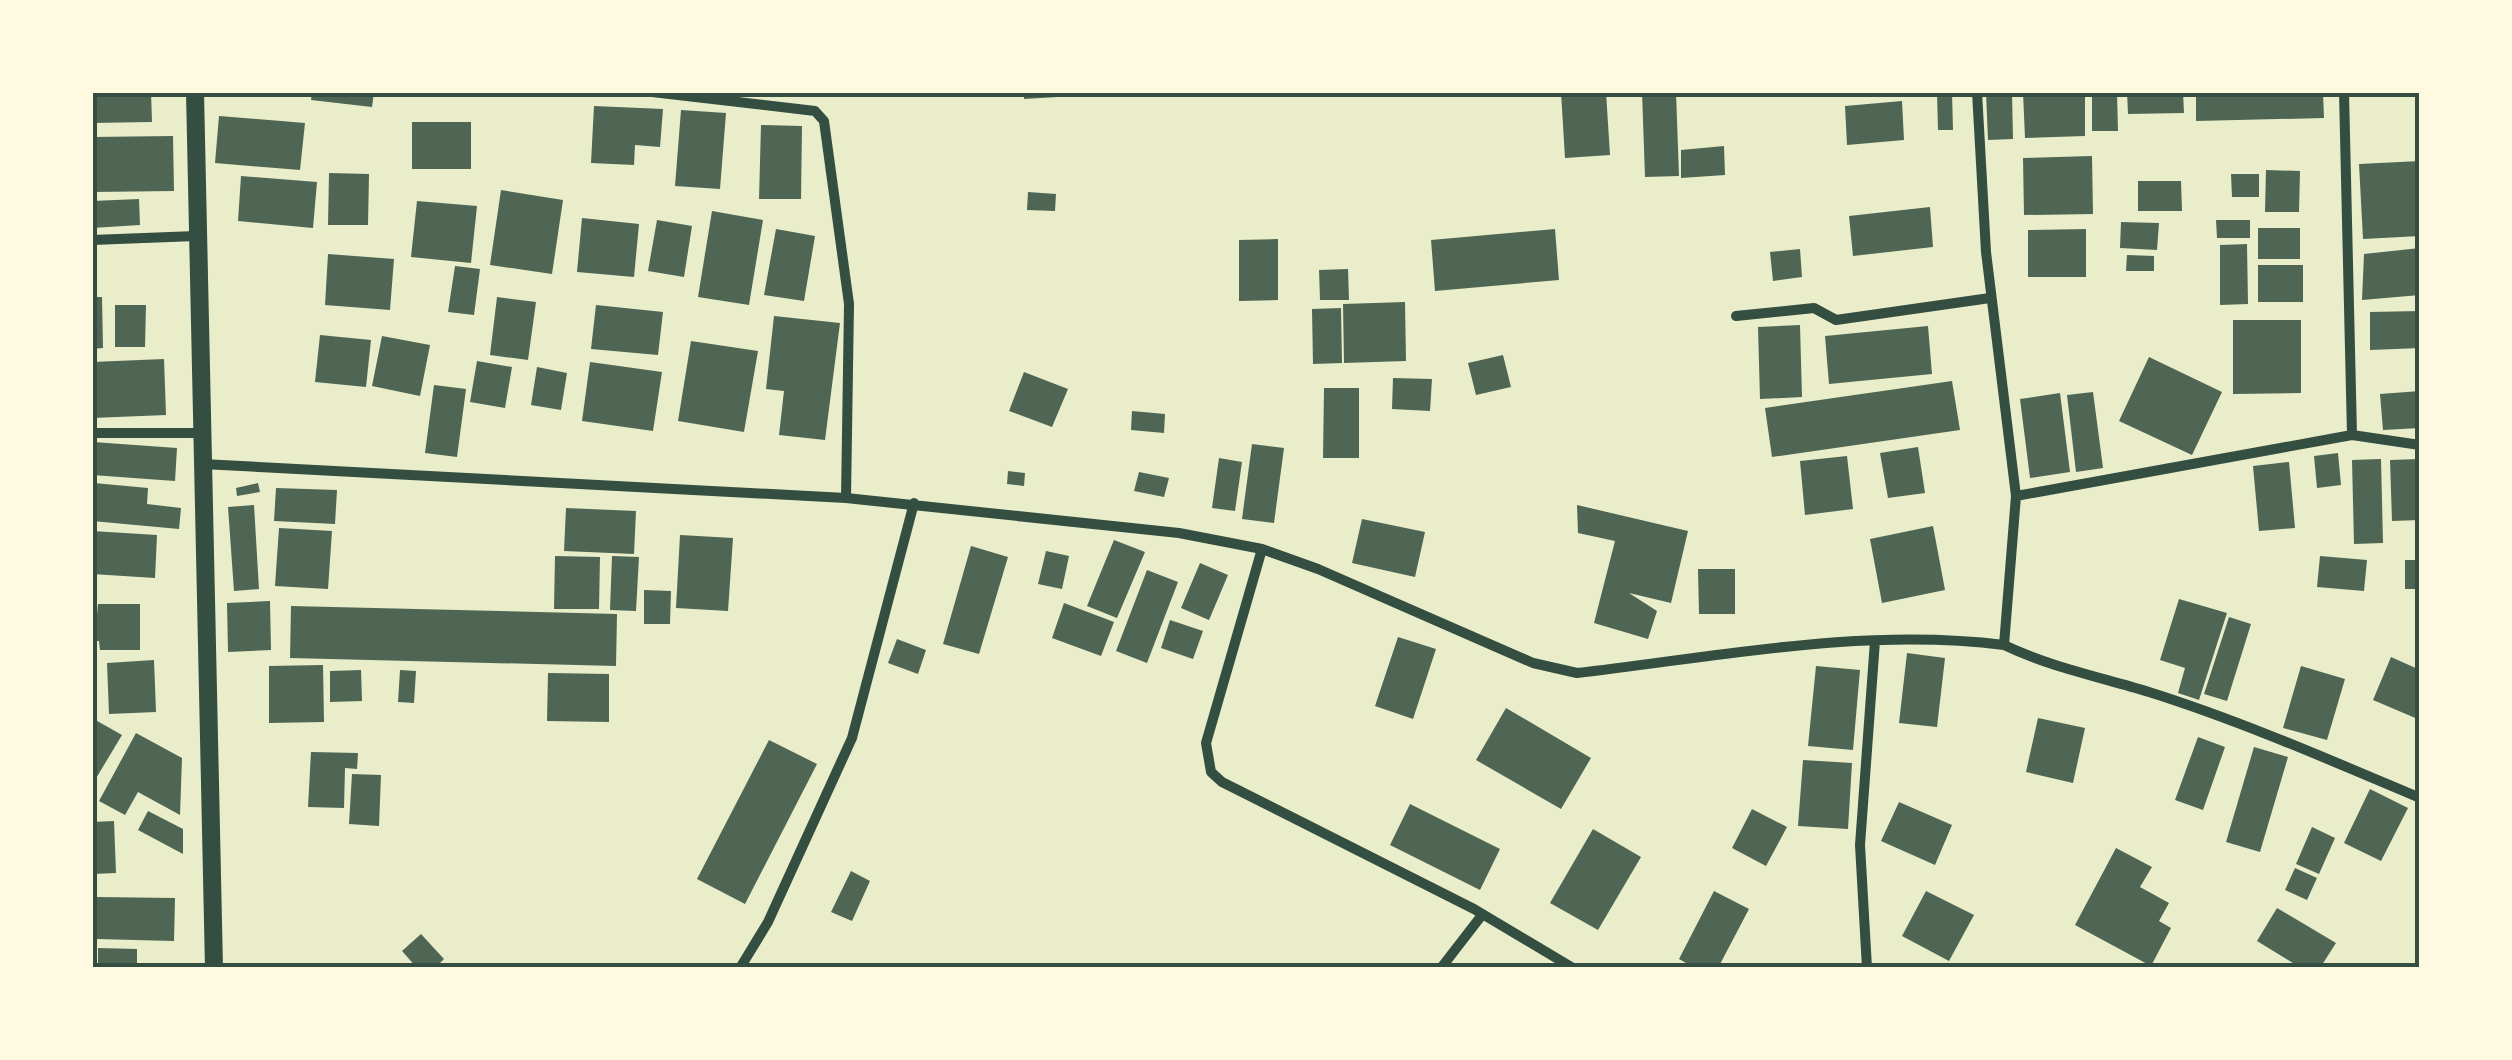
<svg xmlns="http://www.w3.org/2000/svg" width="2512" height="1060" font-family="'Exo 2',sans-serif">
	<style>
		.building { fill: #4f6655 }
		.lines { fill: none; stroke-linecap: round; stroke-linejoin: round }
		.minor { stroke: #344e41; stroke-width: 10 }
		.tertiary { stroke: #344e41; stroke-width: 18 }
		.neatline { fill: none; stroke: #344e41; stroke-width: 4 }
	</style>
	<rect width="100%" height="100%" fill="#e9edc9"/>
	<path class="building" d="M92,92H151L152,122L92,123Z
		M312,92H374L372,107L311,100Z
		M1024,92H1075V96L1024,99Z
		M1561,92H1606L1610,155L1565,158Z
		M1642,92H1676L1679,176L1645,177Z
		M1937,92H1952L1953,130H1938Z
		M1986,92H2012L2013,139L1988,140Z
		M2023,92H2085V136L2025,138Z
		M2092,92H2117L2118,131H2092Z
		M2127,92H2183L2184,113L2128,114Z
		M2196,92H2323L2324,118L2196,121Z
		M1902,101L1904,140L1847,145L1845,106Z
		M594,106L663,109L660,147L635,145L634,165L591,163Z
		M681,110L726,113L720,189L675,186Z
		M219,116L305,123L300,170L215,163Z
		M412,122H471V169H412Z
		M761,125L802,126L801,199H759Z
		M173,136L174,191L92,192V137Z
		M1724,146L1725,175L1681,178V150Z
		M2092,156L2093,214L2024,215L2023,158Z
		M2420,161V236L2363,239L2359,164Z
		M2266,170L2300,171L2299,212H2265Z
		M329,173L369,174L368,225H328Z
		M2231,174H2259V197H2232Z
		M241,176L317,182L313,228L238,221Z
		M2138,181H2181L2182,211H2138Z
		M501,190L563,200L552,274L490,265Z
		M1028,192L1056,194L1055,211L1027,210Z
		M139,199L140,225L92,228V201Z
		M417,201L477,206L471,263L411,257Z
		M1930,207L1933,247L1853,256L1849,216Z
		M712,211L763,220L749,305L698,297Z
		M582,218L639,224L634,277L577,272Z
		M657,220L692,226L684,277L648,271Z
		M2216,220H2250V238H2217Z
		M2121,222L2159,223L2157,250L2120,248Z
		M2258,228H2300V259H2258Z
		M776,229L815,236L804,301L764,295Z
		M1555,229L1559,280L1435,291L1431,240Z
		M2086,229V277H2028V230Z
		M1278,239V300L1239,301V240Z
		M2247,244L2248,304L2220,305V245Z
		M2420,248V295L2362,300L2364,254Z
		M1800,249L1802,277L1773,281L1770,252Z
		M328,254L394,259L390,310L325,305Z
		M2127,255L2154,256V271H2126Z
		M2258,265H2303V302H2258Z
		M455,266L480,269L474,315L448,312Z
		M1348,269L1349,300H1320L1319,270Z
		M92,297H102L103,348L92,349Z
		M497,297L536,302L528,360L490,355Z
		M1405,302L1406,361L1344,363L1343,304Z
		M115,305H146L145,347H115Z
		M596,305L663,312L658,355L591,349Z
		M1341,308L1342,363L1313,364L1312,309Z
		M2420,311V348L2370,350V312Z
		M774,316L840,323L825,440L779,435L784,391L766,389Z
		M2233,320H2301V393L2233,394Z
		M1800,325L1802,397L1760,399L1758,327Z
		M1928,326L1932,374L1829,384L1825,336Z
		M320,335L371,340L366,387L315,382Z
		M382,336L430,345L420,396L372,386Z
		M691,341L758,351L744,432L678,421Z
		M1503,355L1511,387L1476,395L1468,363Z
		M2149,357L2222,392L2192,455L2119,421Z
		M164,359L166,415L92,418V362Z
		M477,361L512,367L505,408L470,402Z
		M590,362L662,372L653,431L582,421Z
		M537,367L567,373L561,410L531,405Z
		M1024,372L1068,389L1052,427L1009,411Z
		M1393,378L1432,379L1430,411L1392,409Z
		M1952,381L1960,430L1772,457L1765,408Z
		M434,385L466,389L457,457L425,453Z
		M1324,388H1359V458H1323Z
		M2420,391V428L2383,430L2380,394Z
		M2093,392L2103,468L2076,472L2067,395Z
		M2060,393L2070,472L2030,478L2020,399Z
		M1132,411L1165,414L1164,433L1131,430Z
		M93,442L177,448L175,481L92,475Z
		M1252,444L1284,448L1274,523L1242,519Z
		M1918,447L1925,493L1888,498L1880,453Z
		M2338,453L2341,485L2317,488L2314,456Z
		M1847,456L1853,509L1805,515L1800,461Z
		M1219,458L1242,462L1235,511L1212,508Z
		M2381,459L2383,543L2354,544L2352,460Z
		M2419,459L2420,520L2392,521L2390,460Z
		M2289,462L2295,528L2259,531L2253,466Z
		M1008,471L1025,473L1024,486L1007,484Z
		M1139,472L1169,478L1164,497L1134,491Z
		M94,483L148,488L147,504L181,508L179,529L92,521Z
		M258,483L260,492L237,496L236,488Z
		M276,488L337,490L335,524L274,521Z
		M254,505L259,589L234,591L228,507Z
		M1577,505L1688,531L1671,603L1629,593L1657,611L1648,639L1594,623L1615,541L1578,533Z
		M566,508L636,511L634,554L564,551Z
		M1362,519L1425,532L1415,577L1352,563Z
		M1933,526L1945,590L1882,603L1870,539Z
		M279,528L332,531L328,589L275,586Z
		M92,531L157,535L155,578L92,574Z
		M680,535L733,538L728,611L676,608Z
		M1114,540L1145,552L1117,618L1087,606Z
		M971,546L1008,557L979,654L943,644Z
		M1046,551L1069,556L1062,589L1038,584Z
		M555,556L600,557L599,609H554Z
		M612,556L639,557L636,611L610,610Z
		M2320,556L2367,560L2364,591L2317,587Z
		M2405,560H2420V589H2405Z
		M1200,563L1228,575L1209,620L1181,608Z
		M1698,569H1735V614H1699Z
		M1147,570L1178,582L1147,663L1116,651Z
		M644,590L671,591L670,624H644Z
		M2179,599L2227,613L2199,700L2178,693L2185,668L2160,660Z
		M270,601L271,650L228,652L227,603Z
		M1064,603L1114,622L1101,656L1052,638Z
		M98,604H140V650H100L99,641H92V615H97Z
		M291,606L617,614L616,666L290,658Z
		M2229,617L2251,624L2227,701L2204,694Z
		M1170,620L1203,631L1193,659L1161,648Z
		M1398,637L1436,649L1413,719L1375,706Z
		M897,639L926,650L918,674L888,663Z
		M1907,653L1945,658L1937,727L1899,723Z
		M2391,657L2420,670V720L2373,700Z
		M154,660L156,712L109,714L107,663Z
		M323,665L324,722L269,723V666Z
		M1816,666L1860,670L1853,750L1808,746Z
		M2301,666L2345,679L2327,740L2283,728Z
		M361,670L362,701L330,702V671Z
		M400,670L416,671L414,703L398,702Z
		M548,673L609,674V722L547,721Z
		M1506,708L1591,758L1561,809L1476,760Z
		M92,718L122,735L92,785Z
		M2038,718L2085,728L2073,783L2026,772Z
		M136,733L182,758L180,815L138,792L125,815L99,801Z
		M2198,737L2225,747L2203,810L2175,800Z
		M769,740L817,764L745,904L697,879Z
		M2254,747L2288,757L2260,852L2226,842Z
		M311,752L358,753L357,769L345,768L344,808L308,807Z
		M1803,760L1852,763L1848,829L1798,826Z
		M352,774L381,775L379,826L349,824Z
		M2370,789L2408,808L2381,861L2344,843Z
		M1899,802L1952,825L1935,865L1881,841Z
		M1410,804L1500,849L1480,890L1390,845Z
		M1752,809L1787,827L1766,866L1732,848Z
		M148,811L183,829V854L138,830Z
		M114,821L116,873L92,874V822Z
		M2312,827L2335,838L2319,874L2296,864Z
		M1593,829L1641,857L1598,930L1550,903Z
		M2116,848L2152,867L2140,887L2169,903L2159,921L2171,928L2151,966L2075,925Z
		M2295,868L2317,878L2307,900L2285,890Z
		M851,871L870,881L852,921L831,912Z
		M1714,891L1749,909L1718,968H1695L1679,959Z
		M1926,891L1974,915L1949,961L1902,936Z
		M97,897L175,898L174,941L96,939Z
		M2277,908L2336,943L2320,968H2301L2257,941Z
		M421,934L444,959L435,968H417L402,951Z
		M98,948L137,949V968H98Z"/>
	<g class="lines">
		<path class="minor" d="M652,92L815,111L824,121L849,304L846,498
			M2344,92L2352,435
			M92,240L196,236
			M1736,316L1814,308L1836,320L1990,298
			M92,433H199
			M202,464L846,498L1179,533L1262,549L1318,569L1533,663L1577,673C1716,657 1863,627 2004,645L2016,496L1986,252L1977,92
			M2016,496L2352,435L2420,445
			M1262,549L1206,743L1211,772L1222,782L1474,909L1573,968
			M2004,645C2050,667 2100,677 2149,692C2241,721 2330,760 2420,798
			M740,968L768,922L852,738L914,503
			M1441,968L1482,915
			M1867,968L1860,845L1875,641"/>
		<path class="tertiary" d="M195,92L214,968"/>
	</g>
	<rect width="2512" height="1060" fill="none" stroke="#fefae0" stroke-width="190"/>
	<rect x="95" y="95" width="2322" height="870" class="neatline"/>
</svg>
